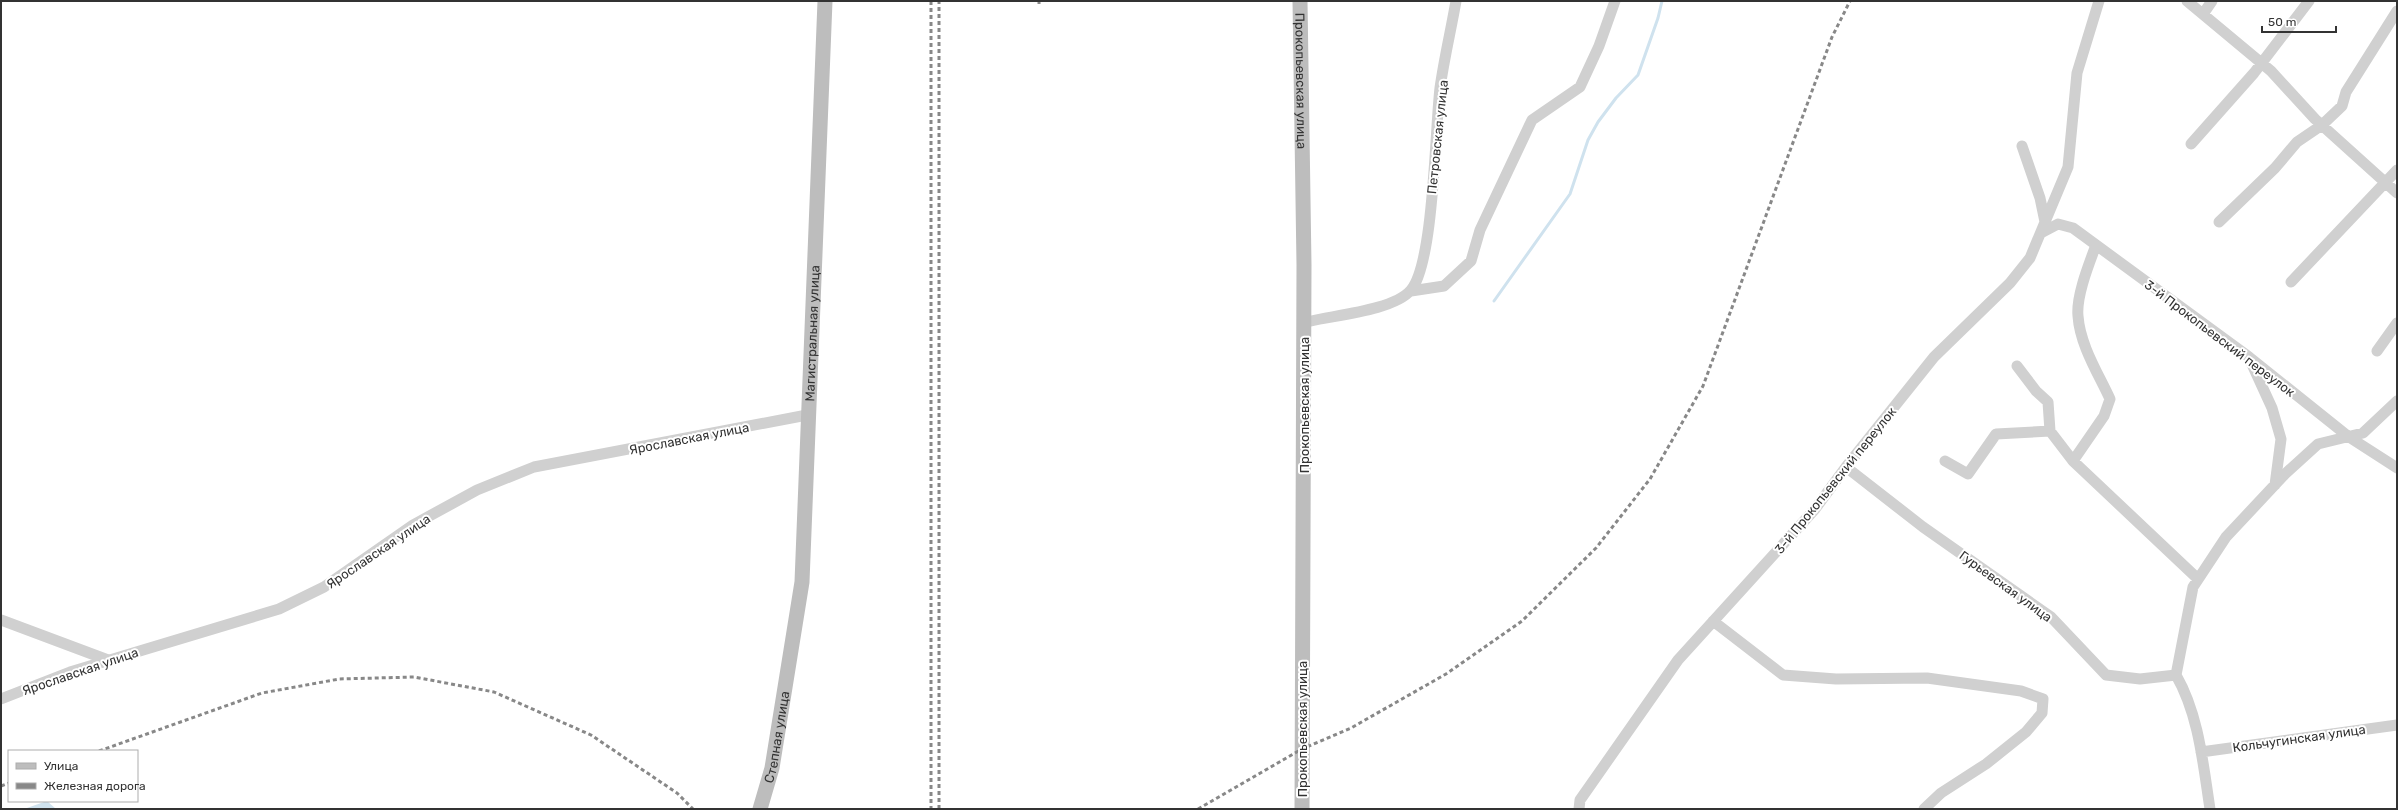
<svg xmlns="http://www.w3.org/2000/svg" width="2398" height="810" font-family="Rubik,sans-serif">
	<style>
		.water { fill: #cfe2ee }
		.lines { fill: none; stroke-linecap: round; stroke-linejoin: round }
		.stream { stroke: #cfe2ee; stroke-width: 3 }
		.minor { stroke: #d0d0d0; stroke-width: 11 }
		.secondary { stroke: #bdbdbd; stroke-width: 15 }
		.rail { stroke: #888; stroke-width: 3; stroke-dasharray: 4 3; stroke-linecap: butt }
		.labels { text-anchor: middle; stroke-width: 4; stroke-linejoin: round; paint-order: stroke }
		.street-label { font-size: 13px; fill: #333; stroke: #fff }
	</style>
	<rect width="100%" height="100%" fill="#fff"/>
	<path class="water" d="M47,801L56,809H24Z"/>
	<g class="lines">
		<path class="stream" d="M1494,301L1570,194L1588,140L1598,122L1616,98L1638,75L1658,18L1662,1"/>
		<path class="minor" d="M2187,1L2271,71L2315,119L2397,193
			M2203,14L2212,1
			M2191,144L2254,73L2309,1
			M2045,222L2068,167L2077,73L2099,1
			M2219,222L2275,168L2297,142L2322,125L2342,106L2346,92L2397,11
			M2041,233L2058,224L2073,228L2249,357L2349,437L2397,468
			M2096,245C2089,264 2076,296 2078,316C2080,345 2098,373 2110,399L2104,416L2073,461L2198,579
			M2291,282L2397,170
			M1411,291L1444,286L1471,261L1480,230L1532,120L1580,87L1599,46L1615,1
			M1311,321C1337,315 1394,310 1411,290C1434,263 1435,129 1440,88C1444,59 1451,30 1456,1
			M2377,351L2397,323
			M2250,360L2272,408L2281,439L2275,485
			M2017,366L2036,391L2048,402L2050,431L2073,461
			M1945,461L1968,474L1996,434L2050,431
			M1846,467L1923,527L2051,617L2106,675L2140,679L2176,675
			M1,620L108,660
			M1713,621L1783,675L1836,679L1927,678L2021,691L2043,699L2042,713L2026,732L1986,764L1941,793L1924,809
			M2176,675L2193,587L2226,537L2285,474L2318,444L2363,433L2397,401
			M2176,675C2199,715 2203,764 2210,809
			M1,699L70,672L279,609L324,587L413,525L477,490L534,467L807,415
			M2201,752L2397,725
			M1579,809L1580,800L1678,660L1815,509L1846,467L1934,357L2010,283L2030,258L2045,222L2040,198L2022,146"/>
		<g class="secondary">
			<path id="s1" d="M1300,1L1304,265L1302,809"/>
			<path id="s2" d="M760,809L772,768L802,582L825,1"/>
		</g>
		<path class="rail" d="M931,1V809
			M1039,1V4
			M99,751L262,693L339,679L414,677L494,692L591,735L677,793L693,809
			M1,786L9,783
			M939,809V1
			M1198,809L1302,749L1351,728L1446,674L1522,621L1596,548L1650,479L1703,386L1832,37L1850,1"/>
	</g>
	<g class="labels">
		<g class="street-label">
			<text dy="5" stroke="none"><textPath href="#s1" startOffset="80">Прокопьевская улица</textPath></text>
			<text transform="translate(1437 137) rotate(-84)" y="5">Петровская улица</text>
			<text dy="5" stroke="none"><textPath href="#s2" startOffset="480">Магистральная улица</textPath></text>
			<text transform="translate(2220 338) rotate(37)" y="5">3-й Прокопьевский переулок</text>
			<text transform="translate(1304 405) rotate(-90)" y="5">Прокопьевская улица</text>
			<text transform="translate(689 438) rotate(-11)" y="5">Ярославская улица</text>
			<text transform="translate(1835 480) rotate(-51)" y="5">3-й Прокопьевский переулок</text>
			<text transform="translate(378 551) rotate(-34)" y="5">Ярославская улица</text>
			<text transform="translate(2006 586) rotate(36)" y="5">Гурьевская улица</text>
			<text transform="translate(80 671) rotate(-19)" y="5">Ярославская улица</text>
			<text transform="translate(1302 729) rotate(-90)" y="5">Прокопьевская улица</text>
			<text dy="5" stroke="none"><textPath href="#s2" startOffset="74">Степная улица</textPath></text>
			<text transform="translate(2299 738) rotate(-8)" y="5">Кольчугинская улица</text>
		</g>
	</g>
	<rect width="2398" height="810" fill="none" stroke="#333333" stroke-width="4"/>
	<rect x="8" y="750" width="130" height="52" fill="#ffffff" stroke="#adadad"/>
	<rect x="16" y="763" width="20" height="6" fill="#bdbdbd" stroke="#adadad"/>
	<text x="44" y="770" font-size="12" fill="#333333">Улица</text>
	<rect x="16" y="783" width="20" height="6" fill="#888888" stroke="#adadad"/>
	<text x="44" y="790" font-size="12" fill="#333333">Железная дорога</text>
	<path d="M2262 26v6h74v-6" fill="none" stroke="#333333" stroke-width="2"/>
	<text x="2268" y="26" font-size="12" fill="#333333" stroke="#ffffff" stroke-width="3" paint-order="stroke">50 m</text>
</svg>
